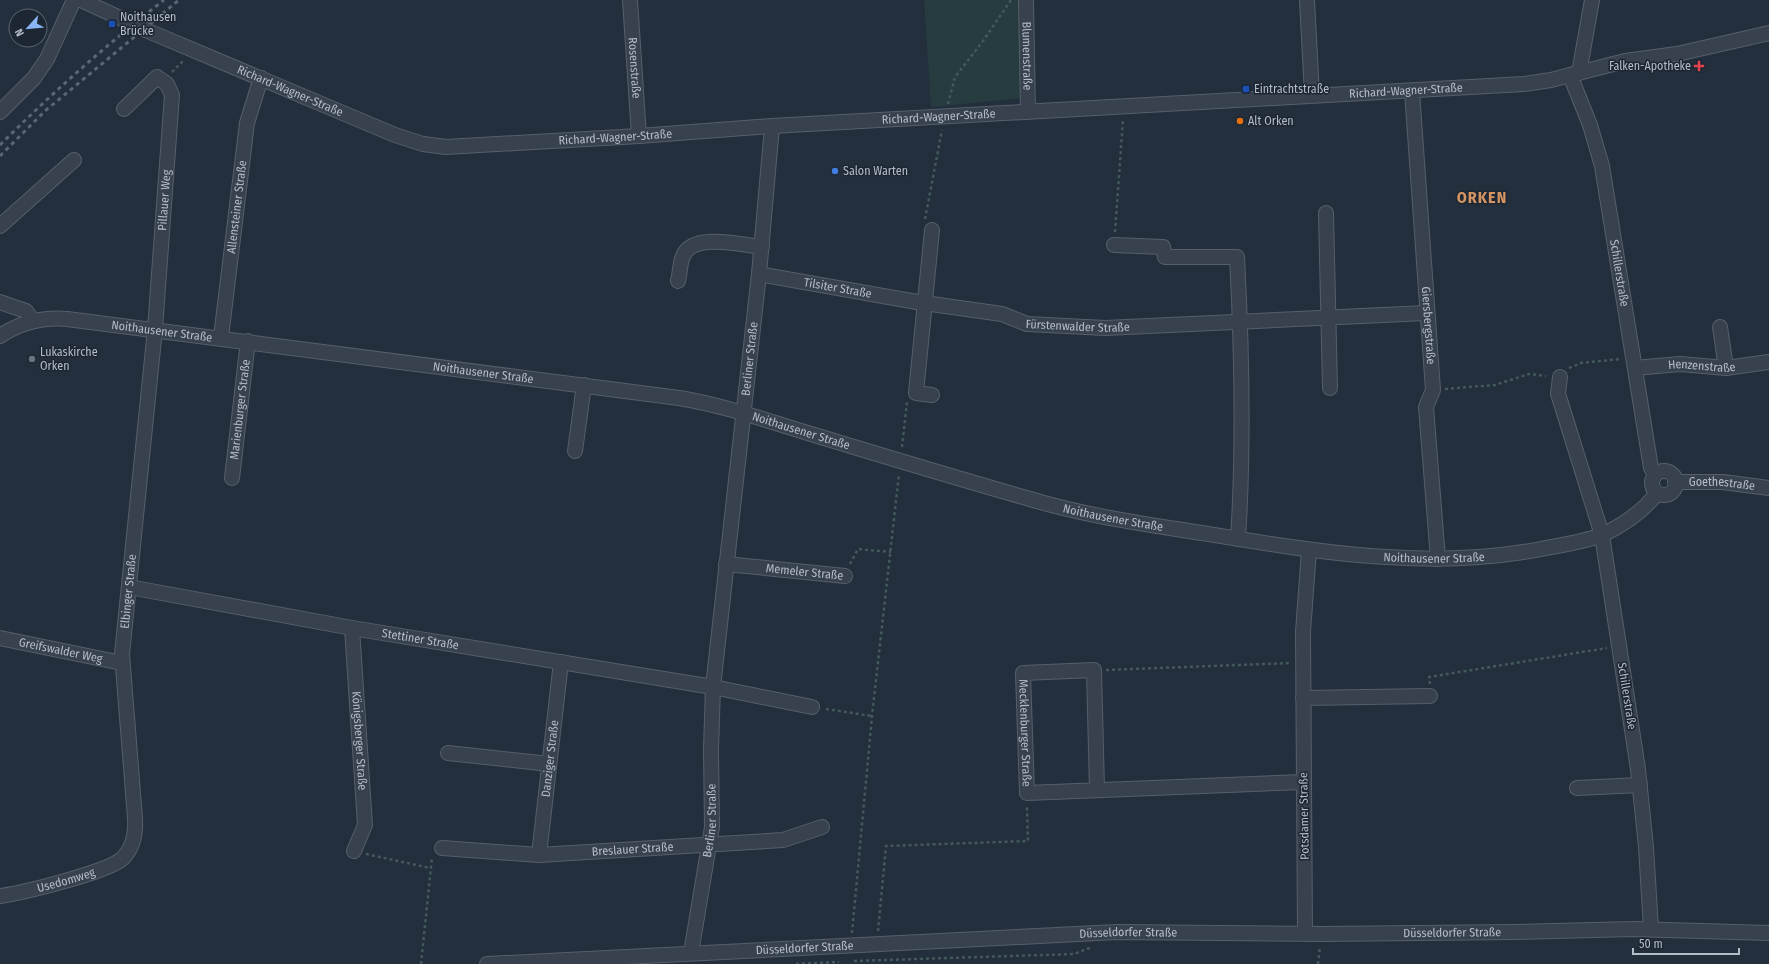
<svg xmlns="http://www.w3.org/2000/svg" width="1769" height="964" font-family="'Fira Sans Condensed',sans-serif">
	<style>
		.green { fill: #263c3f }
		.lines { fill: none; stroke-linecap: round; stroke-linejoin: round }
		.minor-casing { stroke: #565f6c; stroke-width: 16 }
		.path { stroke: #44595c; stroke-width: 2.5; stroke-dasharray: 3 3; stroke-linecap: butt }
		.minor { stroke: #38414e; stroke-width: 14 }
		.rail { stroke: #5a6575; stroke-width: 3; stroke-dasharray: 4 4; stroke-linecap: butt }
		.transit-dot { fill: #1a4fb4; stroke: #1d2633; stroke-width: 1.5 }
		.health-dot { fill: #e0444e; stroke: #1d2633; stroke-width: 1.5 }
		.food-dot { fill: #e8710a; stroke: #1d2633; stroke-width: 1.5 }
		.shop-dot { fill: #3f7fe0; stroke: #1d2633; stroke-width: 1.5 }
		.worship-dot { fill: #6b7280; stroke: #1d2633; stroke-width: 1.5 }
		.labels { text-anchor: middle; stroke-width: 3; stroke-linejoin: round; paint-order: stroke }
		.poi-label { font-size: 12px; fill: #b4bcc9; stroke: #1d2633; text-anchor: start }
		.street-label { font-size: 12px; fill: #b4bcc9; stroke: #1d2633 }
		.district-label { font-size: 16px; font-weight: bold; letter-spacing: 1px; fill: #d59563; stroke: #1d2633 }
	</style>
	<rect width="100%" height="100%" fill="#242f3e"/>
	<path class="green" d="M924,0H1022L1024,98L931,107Z"/>
	<g class="lines">
		<defs>
			<g id="minor">
				<path id="s1" d="M81,0L148,31L395,135L423,144L446,147L639,136L772,126L1524,84L1551,80L1625,61L1677,54L1769,33"/>
				<path id="s2" d="M630,0L639,136"/>
				<path id="s3" d="M1026,0L1028,112"/>
				<path d="M1307,0L1312,95"/>
				<path d="M1579,73L1592,0"/>
				<path id="s4" d="M1570,75L1590,125L1602,166L1651,468L1656,474"/>
				<path id="s5" d="M1412,91L1433,390L1426,407L1438,559"/>
				<path d="M0,112L34,78L47,59L74,0"/>
				<path d="M1326,213L1330,388"/>
				<path d="M0,226L74,160"/>
				<path d="M932,230L916,393L932,395"/>
				<path d="M1114,245L1163,247L1165,257H1237C1242,351 1244,445 1238,539"/>
				<path id="s6" d="M759,274L917,302L1002,314L1027,324L1105,328L1426,313"/>
				<path d="M678,281C680,273 680,263 683,256C693,232 741,245 762,247"/>
				<path d="M0,302L26,311L33,321"/>
				<path d="M1720,327L1726,368"/>
				<path id="s7" d="M0,336C20,323 43,317 67,319L679,398C728,406 773,423 821,437C890,458 960,479 1030,499C1086,516 1145,524 1202,533C1317,552 1436,572 1551,547C1568,544 1586,541 1602,535L1560,400L1558,394L1560,377"/>
				<path id="s8" d="M221,337L247,123L261,78"/>
				<path id="s9" d="M1635,368L1680,364L1726,368L1769,362"/>
				<path d="M575,451L584,385"/>
				<circle cx="1664" cy="483" r="12"/>
				<path id="s10" d="M232,478L248,341"/>
				<path id="s11" d="M1675,482H1723L1769,488"/>
				<path id="s12" d="M726,564L845,576"/>
				<path id="s13" d="M129,587L352,628L713,687L812,707"/>
				<path id="s14" d="M352,628L365,825L354,851"/>
				<path id="s15" d="M0,638L122,663"/>
				<path d="M1303,698L1430,696"/>
				<path d="M448,753L549,764"/>
				<path d="M1577,788L1640,785"/>
				<path id="s16" d="M1097,790L1094,670L1023,673L1027,793L1304,782"/>
				<path id="s17" d="M442,848L539,855L783,840L822,827"/>
				<path id="s18" d="M539,855L561,662"/>
				<path id="s19" d="M0,896C22,893 109,872 123,858C134,847 136,833 135,818L122,654L155,329L172,95L167,84L157,77L124,109"/>
				<path d="M1651,929L1646,847L1638,769L1602,535C1623,525 1643,512 1657,493"/>
				<path d="M1305,933L1303,632L1309,550"/>
				<path id="s20" d="M691,953L712,827L711,749L713,687L759,274L772,126"/>
				<path id="s21" d="M487,964L1117,932L1321,934L1515,932L1633,929L1769,933"/>
			</g>
		</defs>
		<use href="#minor" class="minor-casing"/>
		<path class="path" d="M172,72L184,60
			M948,104L955,77L983,41L1011,0
			M925,219L942,130
			M1115,232L1123,120
			M1569,368L1581,363L1621,359
			M1445,389L1495,385L1529,374L1546,376
			M902,447L907,402
			M850,564L858,549L891,552
			M1106,670L1291,663
			M1430,684L1429,677L1607,648
			M826,709L872,716
			M366,854L430,868
			M878,931L886,846L1028,841L1027,807
			M852,933L872,716L899,474
			M854,961L1074,954L1092,947
			M421,964L432,857
			M796,964L839,962
			M1318,964L1320,946"/>
		<use href="#minor" class="minor"/>
		<path class="rail" d="M0,145C52,93 106,45 164,0
			M0,156L45,111L179,0"/>
	</g>
	<g class="transit-dot">
		<rect x="108" y="20" width="8" height="8" rx="2"/>
		<rect x="1242" y="85" width="8" height="8" rx="2"/>
	</g>
	<path class="health-dot" d="M1697 60h4v4h4v4h-4v4h-4v-4h-4v-4h4z"/>
	<circle class="food-dot" cx="1240" cy="121" r="4"/>
	<circle class="shop-dot" cx="835" cy="171" r="4"/>
	<circle class="worship-dot" cx="32" cy="359" r="4"/>
	<g class="labels">
		<g class="poi-label">
			<text x="120" y="21">Noithausen<tspan x="120" dy="14">Brücke</tspan></text>
			<text x="1691" y="70" text-anchor="end">Falken-Apotheke</text>
			<text x="1254" y="93">Eintrachtstraße</text>
			<text x="1248" y="125">Alt Orken</text>
			<text x="843" y="175">Salon Warten</text>
			<text x="40" y="356">Lukaskirche<tspan x="40" dy="14">Orken</tspan></text>
		</g>
		<g class="street-label">
			<text dy="4" stroke="none"><textPath href="#s3" startOffset="56">Blumenstraße</textPath></text>
			<text dy="4" stroke="none"><textPath href="#s2" startOffset="68">Rosenstraße</textPath></text>
			<text dy="4" stroke="none"><textPath href="#s1" startOffset="228">Richard-Wagner-Straße</textPath></text>
			<text dy="4" stroke="none"><textPath href="#s1" startOffset="1356">Richard-Wagner-Straße</textPath></text>
			<text dy="4" stroke="none"><textPath href="#s1" startOffset="888">Richard-Wagner-Straße</textPath></text>
			<text dy="4" stroke="none"><textPath href="#s1" startOffset="564">Richard-Wagner-Straße</textPath></text>
			<text dy="4" stroke="none"><textPath href="#s19" startOffset="793">Pillauer Weg</textPath></text>
			<text dy="4" stroke="none"><textPath href="#s8" startOffset="131">Allensteiner Straße</textPath></text>
			<text dy="4" stroke="none"><textPath href="#s4" startOffset="205">Schillerstraße</textPath></text>
			<text dy="4" stroke="none"><textPath href="#s6" startOffset="80">Tilsiter Straße</textPath></text>
			<text dy="4" stroke="none"><textPath href="#s6" startOffset="324">Fürstenwalder Straße</textPath></text>
			<text dy="4" stroke="none"><textPath href="#s5" startOffset="235">Giersbergstraße</textPath></text>
			<text dy="4" stroke="none"><textPath href="#s7" startOffset="166">Noithausener Straße</textPath></text>
			<text dy="4" stroke="none"><textPath href="#s20" startOffset="598">Berliner Straße</textPath></text>
			<text dy="4" stroke="none"><textPath href="#s9" startOffset="67">Henzenstraße</textPath></text>
			<text dy="4" stroke="none"><textPath href="#s7" startOffset="490">Noithausener Straße</textPath></text>
			<text dy="4" stroke="none"><textPath href="#s10" startOffset="69">Marienburger Straße</textPath></text>
			<text dy="4" stroke="none"><textPath href="#s7" startOffset="814">Noithausener Straße</textPath></text>
			<text dy="4" stroke="none"><textPath href="#s11" startOffset="47">Goethestraße</textPath></text>
			<text dy="4" stroke="none"><textPath href="#s7" startOffset="1138">Noithausener Straße</textPath></text>
			<text dy="4" stroke="none"><textPath href="#s7" startOffset="1462">Noithausener Straße</textPath></text>
			<text dy="4" stroke="none"><textPath href="#s12" startOffset="79">Memeler Straße</textPath></text>
			<text dy="4" stroke="none"><textPath href="#s19" startOffset="400">Elbinger Straße</textPath></text>
			<text dy="4" stroke="none"><textPath href="#s13" startOffset="296">Stettiner Straße</textPath></text>
			<text dy="4" stroke="none"><textPath href="#s15" startOffset="62">Greifswalder Weg</textPath></text>
			<text transform="translate(1627 696) rotate(81)" y="4">Schillerstraße</text>
			<text dy="4" stroke="none"><textPath href="#s16" startOffset="251">Mecklenburger Straße</textPath></text>
			<text dy="4" stroke="none"><textPath href="#s14" startOffset="113">Königsberger Straße</textPath></text>
			<text dy="4" stroke="none"><textPath href="#s18" startOffset="97">Danziger Straße</textPath></text>
			<text transform="translate(1304 816) rotate(-91)" y="4">Potsdamer Straße</text>
			<text dy="4" stroke="none"><textPath href="#s20" startOffset="134">Berliner Straße</textPath></text>
			<text dy="4" stroke="none"><textPath href="#s17" startOffset="191">Breslauer Straße</textPath></text>
			<text dy="4" stroke="none"><textPath href="#s19" startOffset="68">Usedomweg</textPath></text>
			<text dy="4" stroke="none"><textPath href="#s21" startOffset="966">Düsseldorfer Straße</textPath></text>
			<text dy="4" stroke="none"><textPath href="#s21" startOffset="642">Düsseldorfer Straße</textPath></text>
			<text dy="4" stroke="none"><textPath href="#s21" startOffset="318">Düsseldorfer Straße</textPath></text>
		</g>
		<g class="district-label">
			<text x="1482" y="203">ORKEN</text>
		</g>
	</g>
	<g transform="translate(28 28) rotate(243)"><circle r="19" fill="#1d2633" stroke="#59626f"/>
	<path d="M0-3L7 15L0 10L-7 15Z" fill="#8ab4f8"/>
	<text y="-6" font-size="11" font-weight="bold" text-anchor="middle" fill="#b4bcc9">N</text>
	</g>
	<path d="M1633 948v6h106v-6" fill="none" stroke="#b4bcc9" stroke-width="2"/>
	<text x="1639" y="948" font-size="12" fill="#b4bcc9" stroke="#1d2633" stroke-width="3" paint-order="stroke">50 m</text>
</svg>
